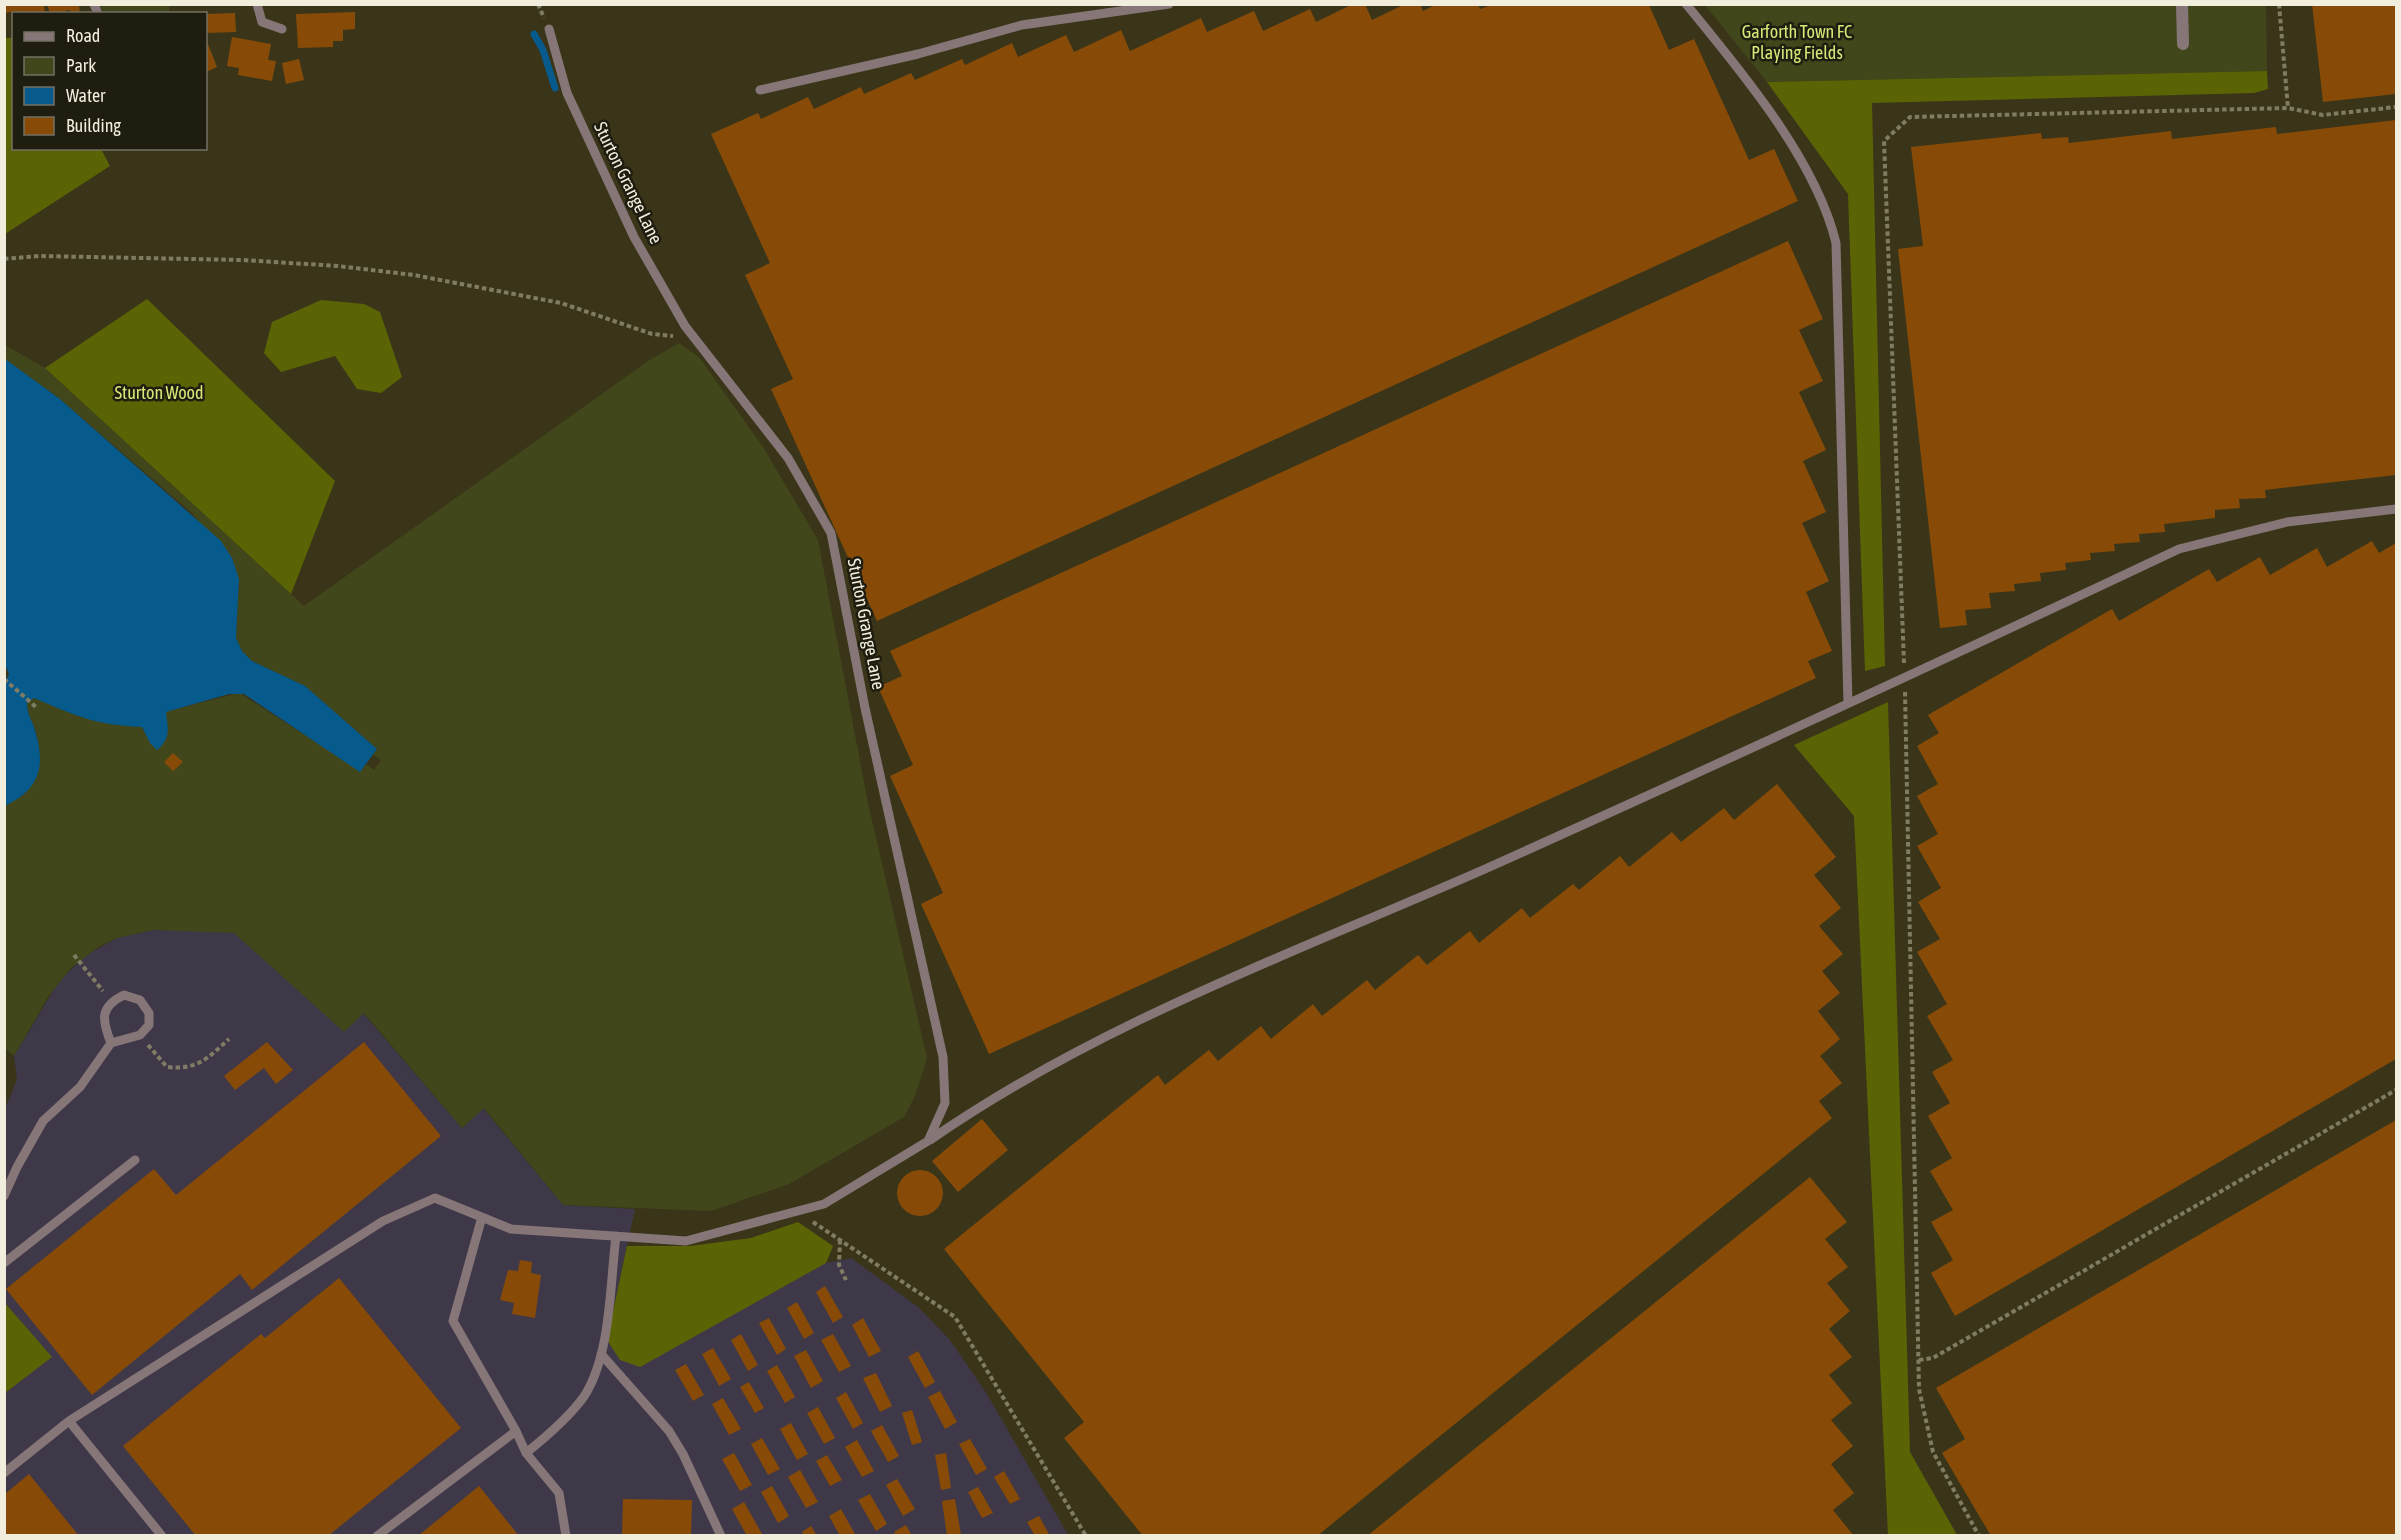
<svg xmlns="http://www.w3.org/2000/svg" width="2401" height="1540" font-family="'Asap Condensed',sans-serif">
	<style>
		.industrial { fill: #3f3849 }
		.green { fill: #41471b }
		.forest { fill: #5b6404 }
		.water { fill: #075a8c }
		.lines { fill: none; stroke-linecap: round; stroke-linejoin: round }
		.stream { stroke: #075a8c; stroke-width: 7 }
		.building { fill: #874b07 }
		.path { stroke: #807c64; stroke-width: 4; stroke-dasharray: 4.5 3; stroke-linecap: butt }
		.lane { stroke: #867677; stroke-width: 9 }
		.street { stroke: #867677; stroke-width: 12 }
		.labels { text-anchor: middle; stroke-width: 5; stroke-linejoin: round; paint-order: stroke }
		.park-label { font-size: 18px; fill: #d8e878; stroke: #1f1c10 }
		.street-label { font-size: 18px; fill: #f1eedd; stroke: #1f1c10 }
	</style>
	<rect width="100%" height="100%" fill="#3a3519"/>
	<path class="industrial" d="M171,929L234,933L344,1031L363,1013L462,1128L483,1108L563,1205L635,1209L607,1339L826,1263L851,1258L918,1307L950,1340L987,1394L1068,1535H5V1393L51,1357L5,1303L4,1112L17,1079L14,1056L59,981L85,956L117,938L153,930Z"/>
	<path class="green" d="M99,5H169V13H105Z
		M1705,5H2266L2267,71L1767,82Z
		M679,343L699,357L763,447L818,540L868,803L927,1058L915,1096L904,1117L789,1184L711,1211L563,1205L484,1108L462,1128L364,1013L344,1032L234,933L153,930L117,938L100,946L71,968L48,997L14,1056L4,1047V806C39,790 46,765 35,729C32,720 27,713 27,703L34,697C74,716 98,725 142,727L146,736L165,712L239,693L361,771L366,764L374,770L381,760L373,755L377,749L305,686L252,661L242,651L236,638L239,579L192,513L60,399L5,359V345L45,368L304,606L648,361Z"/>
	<path class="forest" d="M4,38H13L14,148L101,149L110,166L5,234Z
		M2267,71L2268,89L2254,93L1872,103L1885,666L1865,671L1848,194L1767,82Z
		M147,299L335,481L291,594L45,368Z
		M321,300L364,304L380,312L402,377L381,393L357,389L335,356L281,372L264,353L272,322Z
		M1888,702L1910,1452L1957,1535H1888L1854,816L1794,745Z
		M798,1222L833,1246L826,1263L640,1367L620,1360L607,1340L627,1246H690L751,1238Z
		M5,1303L52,1357L5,1393H4Z"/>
	<path class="water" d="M5,359L60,399L221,541L232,558L239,579L236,638L242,651L252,661L305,686L377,749L360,772L244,694H229L166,712C168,730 171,738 157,750L150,743L142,727C95,725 76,716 34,698L27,703C27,714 32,720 35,730C46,767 40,789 5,806L4,682L9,675L4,661Z"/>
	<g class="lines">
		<path class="stream" d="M534,34L543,50L555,88"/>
	</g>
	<path class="building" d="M4,4H44L45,14H18V11L4,13Z
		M47,4H79L80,14H71L70,10L50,14Z
		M1353,4H1365L1372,20L1405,4H1420L1423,11L1437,4H1478L1480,9L1491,5H1649L1669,50L1694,39L1749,160L1774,149L1798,201L877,621L771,389L793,379L745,275L770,263L711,134L758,113L761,119L808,97L814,109L861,87L864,94L911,73L915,80L962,59L965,65L1012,43L1018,57L1066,35L1074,52L1121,30L1130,51L1201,18L1207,32L1254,11L1263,31L1310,9L1316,22Z
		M2312,4H2396V94L2323,102Z
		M355,12V29L343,30V41H333V47L298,48L296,14Z
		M235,13L236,32L206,33V14Z
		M232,37L271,44L268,60L276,61L272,81L238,75L239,68L227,66Z
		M206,39L217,67L206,72Z
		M299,59L304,80L286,84L282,63Z
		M2396,120V475L2265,490L2266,498L2239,499L2240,508L2215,510V518L2164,524L2165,532L2139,534L2140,542L2114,544L2115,551L2090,553L2091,560L2065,563L2066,570L2040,573L2041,581L2014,584L2015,591L1989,593L1991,608L1965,610L1967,625L1940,628L1898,249L1923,246L1911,147L2041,133L2042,139L2068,137L2069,143L2171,131L2172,139L2276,127L2277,134Z
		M1788,241L1823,319L1799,330L1823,381L1799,392L1826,450L1803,461L1826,512L1802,523L1829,581L1806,592L1832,651L1808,661L1816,678L989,1054L921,904L943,893L890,776L913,765L878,687L902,676L890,651Z
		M2372,541L2379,553L2396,543V1059L1955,1316L1931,1273L1953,1260L1931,1222L1953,1210L1930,1171L1952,1158L1928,1116L1950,1103L1932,1072L1953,1060L1927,1016L1947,1004L1917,952L1940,939L1918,902L1941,888L1917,846L1938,834L1917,796L1938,784L1917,746L1939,733L1928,715L2112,609L2119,621L2209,569L2217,582L2260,557L2270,575L2317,548L2327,567Z
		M173,753L183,762L173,771L164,762Z
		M1777,784L1836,857L1814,875L1841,908L1819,926L1843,954L1822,971L1840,993L1818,1011L1840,1039L1820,1056L1842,1083L1819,1101L1832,1118L1317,1536H1143L1064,1438L1084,1422L944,1249L1158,1075L1165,1085L1209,1050L1218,1061L1261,1026L1271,1039L1313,1004L1322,1016L1367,980L1375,990L1418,955L1427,965L1470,931L1479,943L1522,908L1530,918L1573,884L1579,890L1620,856L1629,867L1672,832L1681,842L1724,808L1734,820Z
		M267,1042L293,1070L276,1084L264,1068L235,1090L224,1076Z
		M364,1042L441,1136L252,1290L240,1274L92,1395L6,1289L154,1169L176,1195Z
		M982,1119L1008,1150L958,1192L932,1161Z
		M2396,1120V1536H1991L1942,1453L1965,1439L1936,1388Z
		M897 1193a23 23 0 1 1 46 0a23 23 0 1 1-46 0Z
		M1810,1177L1847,1222L1825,1239L1848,1267L1827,1283L1850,1311L1829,1329L1852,1357L1829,1375L1852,1403L1831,1420L1853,1446L1831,1464L1854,1493L1833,1510L1854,1536H1367Z
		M520,1260L532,1262L531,1273L541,1275L535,1318L512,1314L514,1303L500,1300L508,1270L518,1271Z
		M339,1278L461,1428L328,1536H196L123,1446L261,1334L265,1338Z
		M825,1286L843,1317L833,1323L816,1292Z
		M797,1302L814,1333L804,1339L787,1308Z
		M769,1318L786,1349L777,1355L759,1323Z
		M863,1318L881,1351L869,1357L852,1325Z
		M741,1334L758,1365L748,1371L731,1340Z
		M833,1334L851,1366L839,1372L821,1340Z
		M713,1348L731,1379L719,1386L702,1354Z
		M806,1350L823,1381L811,1388L794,1356Z
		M918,1351L935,1382L925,1388L908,1357Z
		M686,1364L704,1395L693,1401L675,1370Z
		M777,1365L795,1397L785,1403L767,1371Z
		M876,1373L892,1406L880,1412L863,1378Z
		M749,1382L764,1408L755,1413L740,1387Z
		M940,1391L957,1422L945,1429L928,1397Z
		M846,1392L863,1423L853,1429L836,1398Z
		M723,1398L741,1429L729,1435L712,1404Z
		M818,1407L835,1438L824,1444L807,1413Z
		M912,1410L922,1442L912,1445L902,1413Z
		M791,1423L808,1454L797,1460L780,1429Z
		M882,1425L899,1456L888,1462L871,1431Z
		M762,1438L780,1469L768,1475L751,1444Z
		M970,1439L987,1469L976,1475L959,1444Z
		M857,1440L874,1471L862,1477L845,1447Z
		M734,1453L752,1485L740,1491L722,1459Z
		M946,1453L951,1488L941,1490L935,1455Z
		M827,1455L842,1480L830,1486L816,1461Z
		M800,1470L818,1502L806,1508L788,1477Z
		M1004,1471L1020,1499L1010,1504L994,1477Z
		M29,1474L79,1536H5V1494Z
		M897,1479L915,1509L903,1516L886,1485Z
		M479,1486L519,1536H418Z
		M772,1486L789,1516L778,1523L761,1492Z
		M978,1487L993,1513L982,1518L968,1492Z
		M870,1494L887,1524L876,1531L858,1500Z
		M623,1499L692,1500L691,1536H622Z
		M955,1499L961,1535L947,1536L942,1501Z
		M744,1502L762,1534L759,1536H747L732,1509Z
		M841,1509L856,1536H840L829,1516Z
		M1039,1516L1050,1536H1035L1027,1522Z
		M906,1525L912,1536H896L894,1532Z
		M811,1526L817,1536H804L802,1532Z"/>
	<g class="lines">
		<path class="path" d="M538,4L544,18
			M2279,4L2288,108
			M4,259L39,256L242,260L338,266L414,275L561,303L652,334L673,336
			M1904,663L1884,141L1910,117L2288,108L2323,115L2396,107
			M4,679L36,707
			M1905,692L1919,1389L1933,1452L1979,1536
			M74,955L103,991
			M148,1045L167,1067C197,1070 207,1059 229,1039
			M813,1222L955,1317L1086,1536
			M840,1240L839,1265L846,1280
			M1919,1360L1933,1358L2396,1090"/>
		<path class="lane" d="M94,4L98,14
			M257,4L262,22L282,29
			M1686,4C1741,71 1816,160 1836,243L1848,703
			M760,90L918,54L1022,25L1169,4
			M930,1140C1100,1022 1297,952 1485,869C1717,765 1948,658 2179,549L2287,522L2396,509
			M4,1196L17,1167L43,1121L80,1087L111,1043L140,1035L149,1025V1013L140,1000L124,995C99,1007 102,1020 111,1043
			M482,1217L453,1321L516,1431L526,1453L559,1493L566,1536
			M4,1263L135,1160
			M601,1354L669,1431L683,1454L721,1536
			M69,1421L162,1536
			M526,1453C546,1437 570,1417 585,1395C611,1353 610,1284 616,1236
			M4,1473L69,1421L383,1221L435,1198L511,1229L686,1241L775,1217L824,1204L928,1141L945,1103L943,1057L865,708L831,533L788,458L685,326L634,237L567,93L549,29
			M377,1536L516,1431"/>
		<path class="street" d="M2182,4L2183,44"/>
	</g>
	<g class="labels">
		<g class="park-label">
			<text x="1797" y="38">Garforth Town FC<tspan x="1797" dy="21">Playing Fields</tspan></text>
			<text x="159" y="399">Sturton Wood</text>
		</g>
		<g class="street-label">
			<text transform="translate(628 183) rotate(64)" y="6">Sturton Grange Lane</text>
			<text transform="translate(866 624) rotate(79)" y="6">Sturton Grange Lane</text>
		</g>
	</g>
	<rect width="2401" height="1540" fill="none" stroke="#f1eedd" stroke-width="12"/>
	<rect x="12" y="12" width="195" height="138" fill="#1f1c10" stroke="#737062" stroke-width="1.5"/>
	<rect x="24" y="32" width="30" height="9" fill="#867677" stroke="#737062" stroke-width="1.5"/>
	<text x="66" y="42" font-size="18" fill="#f1eedd">Road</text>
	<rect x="24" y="57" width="30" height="18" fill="#41471b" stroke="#737062" stroke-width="1.5"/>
	<text x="66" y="72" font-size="18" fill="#f1eedd">Park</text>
	<rect x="24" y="87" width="30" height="18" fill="#075a8c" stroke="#737062" stroke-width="1.5"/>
	<text x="66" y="102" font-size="18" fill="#f1eedd">Water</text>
	<rect x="24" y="117" width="30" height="18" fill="#874b07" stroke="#737062" stroke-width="1.5"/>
	<text x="66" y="132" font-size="18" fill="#f1eedd">Building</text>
</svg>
